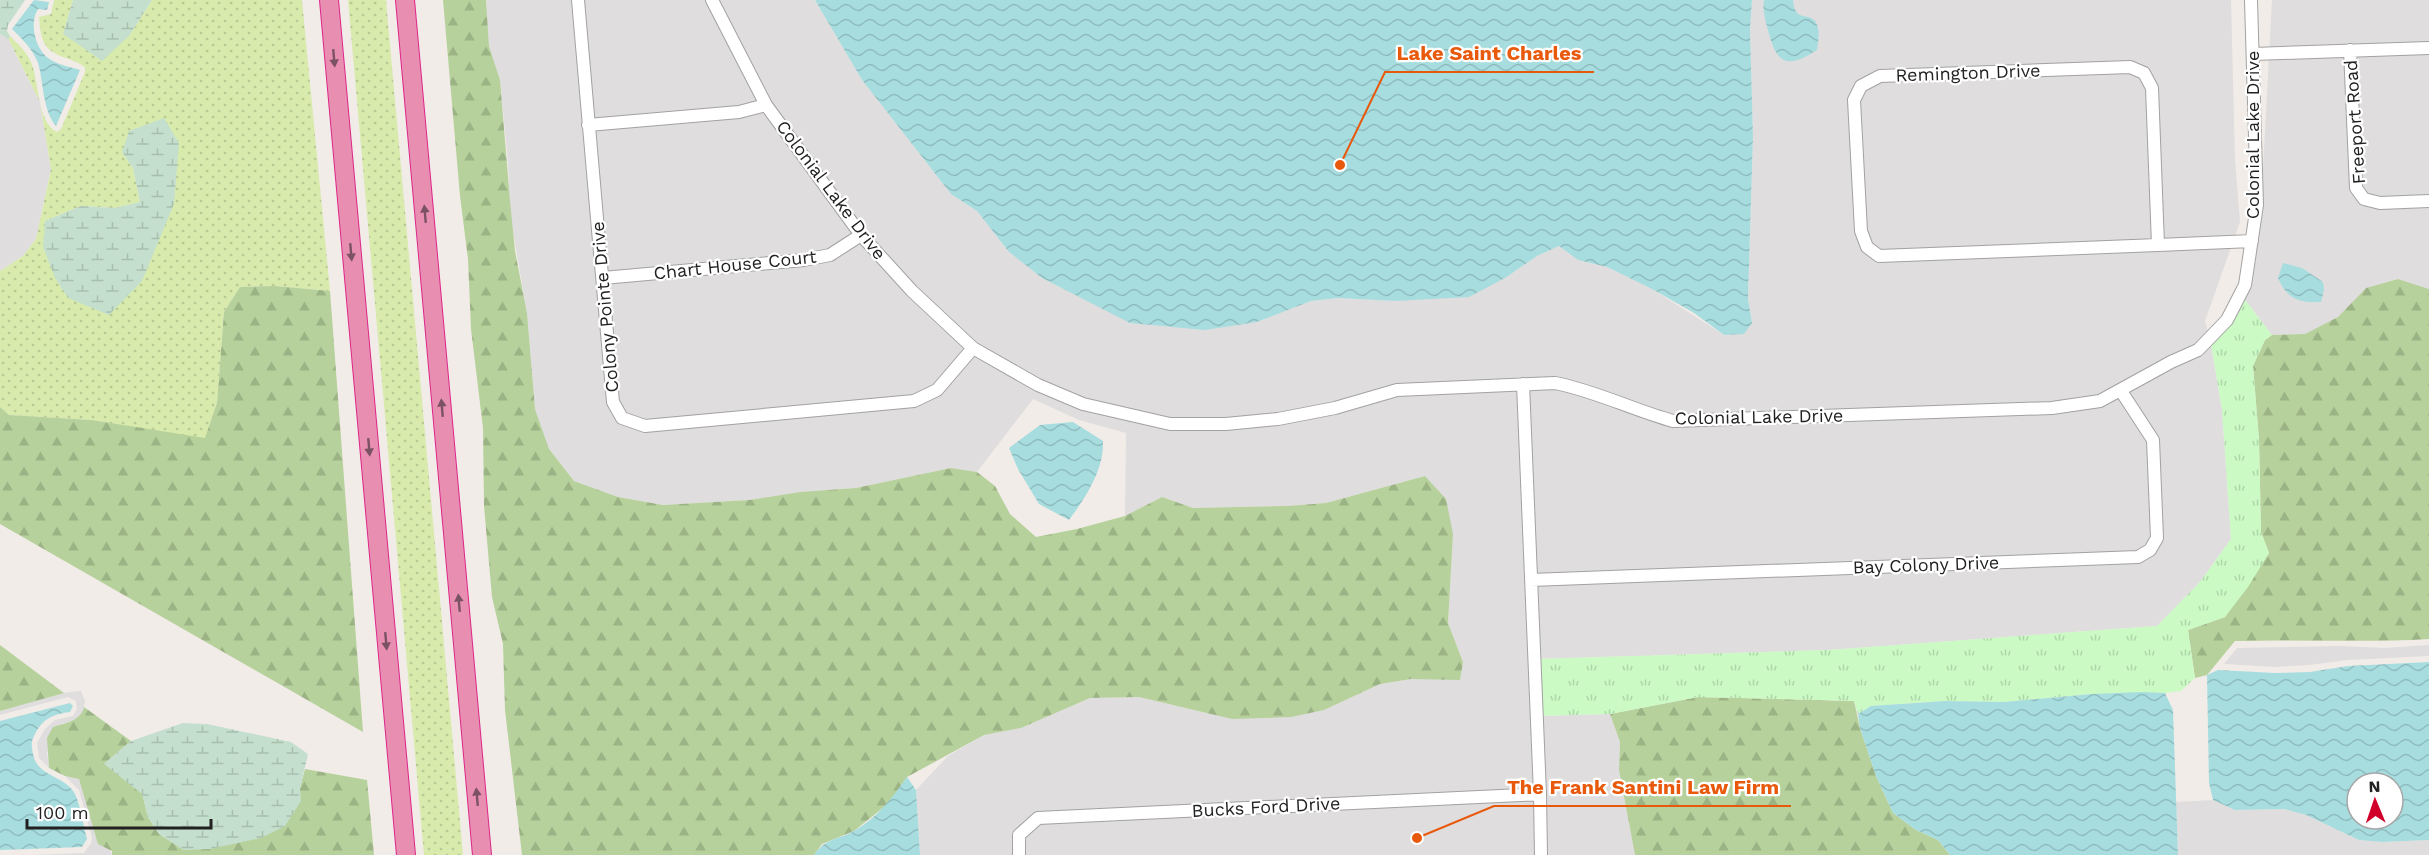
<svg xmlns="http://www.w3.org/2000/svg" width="2429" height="855" font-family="'Work Sans',sans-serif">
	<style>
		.residential { fill: #dfddde }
		.grass { fill: url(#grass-dots); fill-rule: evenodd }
		.forest { fill: url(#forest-firs) }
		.wetland { fill: url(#wetland-marsh) }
		.park { fill: url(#park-tufts) }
		.water { fill: url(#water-waves); fill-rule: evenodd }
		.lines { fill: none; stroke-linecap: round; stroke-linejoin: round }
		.minor-casing { stroke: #a2a2a2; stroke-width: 14 }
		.highway-casing { stroke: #dd268a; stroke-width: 20 }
		.minor { stroke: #fff; stroke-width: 12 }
		.highway { stroke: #e88fb1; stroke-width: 18 }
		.oneway { fill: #7b5262 }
		.labels { text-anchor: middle; stroke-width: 4.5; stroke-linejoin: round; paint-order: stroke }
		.street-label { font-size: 18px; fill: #212121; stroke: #fff }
		.leader { fill: none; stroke: #e8590c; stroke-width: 2 }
		.callout-dot { fill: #e8590c; stroke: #fff; stroke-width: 2 }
		.callout-label { font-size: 20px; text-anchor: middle; font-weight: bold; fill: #e8590c; stroke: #fff; stroke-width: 4.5; stroke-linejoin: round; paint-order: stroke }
	</style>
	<defs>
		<pattern id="grass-dots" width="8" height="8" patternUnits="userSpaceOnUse" patternTransform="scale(1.5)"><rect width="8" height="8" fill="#d8ebad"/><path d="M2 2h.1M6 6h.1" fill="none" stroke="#b9c995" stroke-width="1.8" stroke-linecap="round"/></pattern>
		<pattern id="forest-firs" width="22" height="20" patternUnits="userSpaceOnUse" patternTransform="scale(1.5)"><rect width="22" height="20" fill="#b6d19b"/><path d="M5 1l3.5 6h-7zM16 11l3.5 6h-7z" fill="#9cb385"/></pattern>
		<pattern id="wetland-marsh" width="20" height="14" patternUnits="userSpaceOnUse" patternTransform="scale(1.5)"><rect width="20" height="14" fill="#c4dfcd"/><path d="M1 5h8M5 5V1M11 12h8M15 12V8" fill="none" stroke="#a8bfb0"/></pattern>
		<pattern id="park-tufts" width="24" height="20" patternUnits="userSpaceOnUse" patternTransform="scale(1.5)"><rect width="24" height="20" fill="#cbfac5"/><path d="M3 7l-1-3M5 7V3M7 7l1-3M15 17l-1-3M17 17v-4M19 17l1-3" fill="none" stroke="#aed6a9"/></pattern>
		<pattern id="water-waves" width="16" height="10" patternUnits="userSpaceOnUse" patternTransform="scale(1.5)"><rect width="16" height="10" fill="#a7dddf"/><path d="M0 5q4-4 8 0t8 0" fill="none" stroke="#8fbdbf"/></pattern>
	</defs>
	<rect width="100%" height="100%" fill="#f1ece7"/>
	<path class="residential" d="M486,0H815L862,80L951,194L977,211L1009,252L1042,278L1083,299L1257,322L1311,301L1338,298L1395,301L1505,278L1537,256L1559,246L1578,260L1607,267L1652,289L1724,335L1752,323L1748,299L1753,136L1750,30L1752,0H2231L2235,160L2240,222L2205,321L2211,344L2222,410L2231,539L2200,582L2157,626L1828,650L1536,659L1535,716L1610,714L1620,742L1619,770L1635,855H920L916,790L948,756L984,735L1021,728L1090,698L1139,697L1232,719L1324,710L1380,684L1411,679H1460L1463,662L1448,623L1453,534L1425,476L1326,503L1287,506L1193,508L1162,497L1125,516L1126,433L1079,420L1033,399L977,472L951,468L856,488L800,492L749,500L663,505L618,497L574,481L549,449L535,409L527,313L510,214L508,162L500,80L489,46Z
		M2272,0H2429V289L2398,279L2366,288L2338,317L2305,334L2272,335L2242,296L2255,264L2261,206Z
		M0,34L8,38L40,102L51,169L36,239L23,256L0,271Z
		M2429,645V656L2348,660L2309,665L2275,667L2224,664L2237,648L2340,646L2384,648Z
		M81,691L85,701L83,712L77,719L53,727L47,753L49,768L39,758L37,743L45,729L55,720L73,716L77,709L76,701L68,697L0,715V711L62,693Z
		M65,776L79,779L112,855H30L84,853L91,843L92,838L79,790Z
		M2213,800L2235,810L2284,809L2306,815L2359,840L2382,842L2429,840V855H2178L2176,802Z"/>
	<path class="grass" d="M54,0H73L63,34L129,36L152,0H302L330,291L275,286L240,287L224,312L217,403L205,439L92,420L9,415L0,407V271L23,256L36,239L51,169L40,102L8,38L10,36C18,44 26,51 31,62C39,80 37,123 57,132L61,129L85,72V68C81,63 75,62 69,59C44,51 41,43 39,17L51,14ZM122,152L174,204L45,221L81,206L115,208L140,202L133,168Z
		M348,0H386L463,855H424Z"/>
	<path class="forest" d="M443,0H486L489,46L500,80L510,201L515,251L527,313L535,409L549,449L574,481L618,497L663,505L749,500L800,492L856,488L951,468L977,472L995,486L1010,514L1036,537L1077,529L1125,516L1162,497L1193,508L1287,506L1326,503L1425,476L1446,499L1453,534L1448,623L1463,662L1460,680L1411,679L1380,684L1324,710L1291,717L1232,719L1139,697L1090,698L1021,728L984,735L907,777L889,803L854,831L822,844L814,855H522L505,710L503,644L492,597L484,506L483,428L471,329L468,259L460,196Z
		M2398,279L2429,289V639C2364,643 2300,639 2235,641L2207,675L2195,678L2188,630L2225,617L2269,553L2261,532L2259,440L2253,366L2265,340L2272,335L2305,334L2338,317L2366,288Z
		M275,286L330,291L363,732L0,524V407L9,415L92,420L205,438L217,403L224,312L240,287Z
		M0,645L64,693L0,711Z
		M1698,697L1854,701L1860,728L1876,776L1893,813L1916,830L1938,840L1950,855H1635L1619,770L1620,742L1610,714Z
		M84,707L131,741L105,763L142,793L148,817L159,834L184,850L300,788L305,769L367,780L374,855H112V851L98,844L79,779L65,776L49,768L47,738L53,727C65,723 81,721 84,707Z"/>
	<path class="wetland" d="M0,0H25L8,25L7,31L10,36L8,39L0,34Z
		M73,0H152L129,36L102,61L63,34Z
		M164,118L179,143L174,204L142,281L109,315L68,298L55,278L43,247L45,221L81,206L115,208L140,202L133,168L122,152L129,131Z
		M183,723L207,724L291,742L308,754L300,788L301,801L285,826L261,838L210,849L184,850L159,834L148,817L142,794L104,764L131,741Z"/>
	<path class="park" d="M2242,296L2272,335L2265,340L2253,366L2259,440L2261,532L2269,553L2248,587L2225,617L2188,630L2195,678L2181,691L2165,693L2092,694L2004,702L1945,701L1871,706L1858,714L1854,701L1698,697L1610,714L1538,716L1536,659L1828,650L2157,626L2200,582L2231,539L2222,410L2211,344Z"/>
	<path class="water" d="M34,0L49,2L47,10L38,9C29,23 35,48 48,58C55,64 71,67 80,70L56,126C42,109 44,83 38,63C33,49 22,39 12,29Z
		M815,0H1752L1750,30L1753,136L1748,299L1752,323L1744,334L1724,335L1694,313L1652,289L1607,267L1578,260L1559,246L1537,256L1505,278L1469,297L1395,301L1338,298L1311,301L1257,322L1205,330L1130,323L1042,278L1009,252L977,211L951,194L862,80Z
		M1764,0H1793C1795,23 1808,12 1815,21C1821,29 1818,41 1817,50C1789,68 1778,66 1769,34C1766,22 1762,11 1764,0Z
		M2283,263L2302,268L2323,282L2324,290L2321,302C2299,303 2287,299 2278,278Z
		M1073,422L1103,441C1104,470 1086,497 1069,520L1039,504L1018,469L1009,448L1040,425Z
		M2429,662V840L2382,842L2359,840L2306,815L2284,809L2235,810L2213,800L2209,783L2207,675L2218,670L2275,673L2310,672L2348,666ZM2357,783H2393V819H2357Z
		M2142,692L2165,693L2173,710L2178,855H1950L1938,840L1916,830L1893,813L1876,776L1860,728L1858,714L1871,706L1945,701L2004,702L2092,694Z
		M70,703L73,706L70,712C54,714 44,718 36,732C31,741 31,744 33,754C37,777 65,775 75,794C81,807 83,825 87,839L82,847L0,850V721Z
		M907,777L916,790L920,855H814C827,837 836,841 854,831C876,819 893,797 907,777Z"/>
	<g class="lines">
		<defs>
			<path id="minor" d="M578,0L613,402L622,418L645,426L914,401L937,390L973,348
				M712,0L766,105L861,235L912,291L973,348L1038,385L1083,404L1170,424H1226L1278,419L1335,408L1397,390L1555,383C1596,391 1633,410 1673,421L2052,408L2100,401L2171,362L2198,350L2227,320L2245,285L2257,205L2251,0
				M2350,50L2356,188L2364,199L2380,203L2429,201
				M2253,54L2429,48
				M2130,67L2144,73L2152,88L2158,245L1879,256L1867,247L1861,231L1854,100L1861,86L1880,76Z
				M588,125L739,112L766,105
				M2158,245L2252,241
				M603,278L804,260L830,255L861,235
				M1523,384L1540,794
				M1531,580L2138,557L2150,550L2157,538L2153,440L2121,391
				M1019,855V835L1038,818L1540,794L1541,855"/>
			<path id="highway" d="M329,0L406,855
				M405,0L482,855"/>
		</defs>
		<use href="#minor" class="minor-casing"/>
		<use href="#highway" class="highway-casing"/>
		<use href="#minor" class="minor"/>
		<use href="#highway" class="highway"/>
	</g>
	<defs><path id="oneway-solid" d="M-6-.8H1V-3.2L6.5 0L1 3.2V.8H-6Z" transform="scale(1.5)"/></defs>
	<g class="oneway">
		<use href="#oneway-solid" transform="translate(334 58) rotate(85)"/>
		<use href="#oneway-solid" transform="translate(425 214) rotate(-95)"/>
		<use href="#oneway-solid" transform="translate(351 252) rotate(85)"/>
		<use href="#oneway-solid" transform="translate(442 408) rotate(-95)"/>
		<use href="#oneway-solid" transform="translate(369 447) rotate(85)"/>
		<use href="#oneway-solid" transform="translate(459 603) rotate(-95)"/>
		<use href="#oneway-solid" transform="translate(386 641) rotate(85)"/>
		<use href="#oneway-solid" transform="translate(477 797) rotate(-95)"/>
	</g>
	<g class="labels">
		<g class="street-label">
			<text transform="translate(1968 73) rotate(-2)" y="6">Remington Drive</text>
			<text transform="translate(2355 122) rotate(-94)" y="6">Freeport Road</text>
			<text transform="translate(2253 135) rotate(-90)" y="6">Colonial Lake Drive</text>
			<text transform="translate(831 190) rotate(53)" y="6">Colonial Lake Drive</text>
			<text transform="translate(735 265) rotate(-6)" y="6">Chart House Court</text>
			<text transform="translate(605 307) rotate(-95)" y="6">Colony Pointe Drive</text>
			<text transform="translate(1759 417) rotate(-1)" y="6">Colonial Lake Drive</text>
			<text transform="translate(1926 565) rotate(-2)" y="6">Bay Colony Drive</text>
			<text transform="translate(1266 807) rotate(-3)" y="6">Bucks Ford Drive</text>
		</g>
	</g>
	<path class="leader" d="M1340 165L1385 72H1594M1417 838L1494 806H1791"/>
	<g class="callout-dot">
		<circle cx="1340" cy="165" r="6"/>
		<circle cx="1417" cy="838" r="6"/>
	</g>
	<g class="callout-label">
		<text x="1489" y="60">Lake Saint Charles</text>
		<text x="1643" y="794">The Frank Santini Law Firm</text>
	</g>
	<g transform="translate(2375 801) rotate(358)"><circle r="28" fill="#ffffff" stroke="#a6a6a6" stroke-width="1.5"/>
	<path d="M0-4.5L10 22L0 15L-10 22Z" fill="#d1002a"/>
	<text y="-9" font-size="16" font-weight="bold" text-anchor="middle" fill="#212121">N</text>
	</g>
	<path d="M27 819v9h184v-9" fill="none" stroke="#212121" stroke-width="3"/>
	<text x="36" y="819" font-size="18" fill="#212121" stroke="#ffffff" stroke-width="4.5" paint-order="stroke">100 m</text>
</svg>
